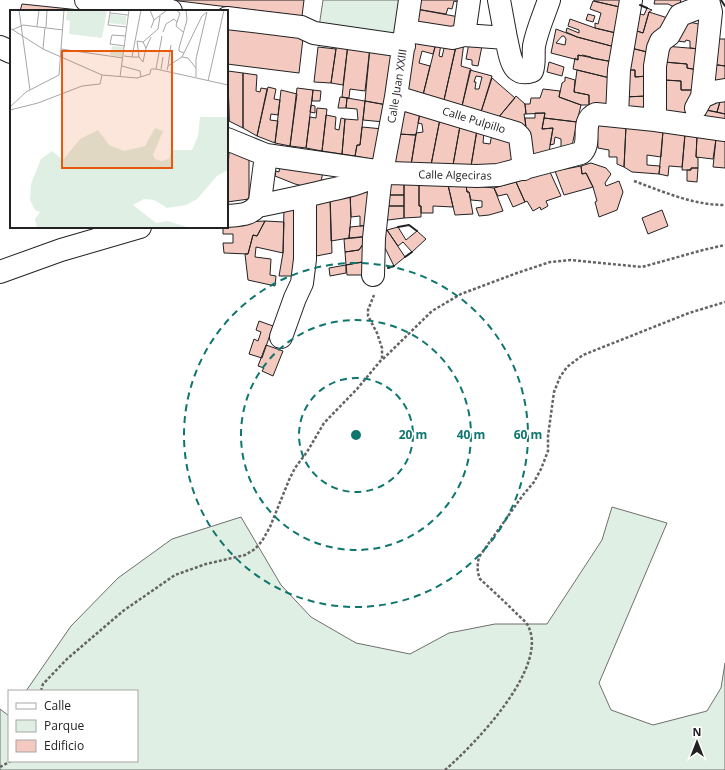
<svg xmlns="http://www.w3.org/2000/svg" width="725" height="770" font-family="'Open Sans',sans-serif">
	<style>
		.green { fill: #e0efe3; stroke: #6f6f6f }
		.building { fill: #f3c9c0; stroke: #222; fill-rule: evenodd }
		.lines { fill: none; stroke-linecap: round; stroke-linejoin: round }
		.minor-casing { stroke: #222; stroke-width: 24 }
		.path { stroke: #646464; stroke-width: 2.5; stroke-dasharray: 3 2; stroke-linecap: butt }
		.minor { stroke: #fff; stroke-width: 22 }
		.wall { stroke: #222; stroke-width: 2 }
		.ring { fill: none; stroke: #0f766e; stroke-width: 2; stroke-dasharray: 7 5 }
		.labels { text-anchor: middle; stroke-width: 3; stroke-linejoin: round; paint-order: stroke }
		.street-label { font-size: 11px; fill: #222; stroke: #fff }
		.inset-road { fill: none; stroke: #a7a7a7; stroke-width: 1 }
		.view { fill: #e8590c; fill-opacity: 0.15; stroke: #e8590c; stroke-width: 2 }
		.inset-edge { fill: none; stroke: #222; stroke-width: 2 }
		.centre { fill: #0f766e; stroke: #fff; stroke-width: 2 }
		.ring-label { font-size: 12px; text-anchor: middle; font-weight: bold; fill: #0f766e; stroke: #fff; stroke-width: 3; stroke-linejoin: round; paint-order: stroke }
	</style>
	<rect width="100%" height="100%" fill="#fff"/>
	<path class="green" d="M323,0H402L398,38L319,27Z
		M612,507L667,523L599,683L611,710L653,725L707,711L721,688L725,663V770H0V709L9,716V761H137V691H26L71,626L118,578L172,539L241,517L281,585L311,617L356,643L410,654L449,633L495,624H547L602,540Z"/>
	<path class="building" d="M171,0H304L302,16Z
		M417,0H461V3L454,1L452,9L448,8L446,14L416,9Z
		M594,0H625L624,8L594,1Z
		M655,0H681L678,9L668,4H654Z
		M593,1L624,8L620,34L595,28V23L598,24L601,13L590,9Z
		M22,4L89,11H20Z
		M647,8L652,10L649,12L643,33L631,29L637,13L644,15Z
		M416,9L459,17L456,33L414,24Z
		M649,12L674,20L647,52L627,47L631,29L643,33Z
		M588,14L595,16L593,22L586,20Z
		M570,19L595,28L620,34L615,47L577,37L566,32L567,28L579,33V30L568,26Z
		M680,20L703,25L700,49L690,48V41L686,40L685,42L677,41Z
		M227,28L303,38L299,73L227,64Z
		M556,29L577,37L615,47L613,62L591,58V57L582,55L581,56L578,55V60L551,53ZM562,36H564L566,39L565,45L556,43Z
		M414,37L436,44L433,54L422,51L419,63L430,66L423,95L404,91Z
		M717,39H725V66L711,64Z
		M457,41L464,42L461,66L471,69L462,106L444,100Z
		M337,42L348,44L343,85L331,83Z
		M436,43L441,44L439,56L442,57L445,44L456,47L444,100L423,95Z
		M469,43L482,46L478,66L472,65V60L466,59Z
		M348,44L370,47L365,91L350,89L349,98L342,97Z
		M665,46L700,49L698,70L687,68V64L664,62Z
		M318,47L336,49L331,83L314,82Z
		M370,47L395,50L387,105L365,101Z
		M627,47L647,52V76L635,77V70H625Z
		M578,55L613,62L610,78L573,69L575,58L578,60Z
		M549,62L564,67L562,76L547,72Z
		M664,62L687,64V68L698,70L696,90H681V81L664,80Z
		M711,64L725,66V84L709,85Z
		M470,70L492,76L481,112L462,106ZM476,76L482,77L479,89H475L476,82H474Z
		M577,70L610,78V104L589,105V95L574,92Z
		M625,70H635V77L647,76V96L624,97Z
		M227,71H228L229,121L227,120Z
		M228,71L243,73V128L229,121Z
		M243,73L257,75L256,91L260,92L261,88L267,89L257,136L243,128Z
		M565,77L575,80L574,92L589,95V105H581L559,97L562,83L565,81Z
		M492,78L515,98L498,118L481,112Z
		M664,80L681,81V90H696V99L685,116L663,112Z
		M268,87L276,89L274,99L280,100L278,115L271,114L270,120L278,121L275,143L257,136Z
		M297,88L313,90L306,148L290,146Z
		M543,89L560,91L559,97L581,105L577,122L544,118L545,113L526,114L525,104H530L531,98H540Z
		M281,90L297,94L290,146L275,143Z
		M313,90L321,91L320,101H312Z
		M722,95L717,112L701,109Z
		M722,95H725V114L717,112Z
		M516,96L525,104L526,114H524L526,126L498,118Z
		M647,96L648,110L624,106V97Z
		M340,97L347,98L346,108H338Z
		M347,98L365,101L360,145H357L355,156L342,154L345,119L358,120L357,109L346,108Z
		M365,101L387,105L384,122L363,120Z
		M311,105L315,106V113L310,112Z
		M317,108L327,109L322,151L306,148L310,117L316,118Z
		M406,109L420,113L416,135L398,134L401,112Z
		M701,109L725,114V121L701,118Z
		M420,113L440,119L431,165H411L416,133L423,132L422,124L418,123Z
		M535,113H545L542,129L553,128L549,152L528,157L525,118H535Z
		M326,115L336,117L335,129L339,130L341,118L345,119L342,154L322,151Z
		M544,118L577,122L572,146L561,148V139L555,137L554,144L550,145L553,128L542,129Z
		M440,119L460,126L453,165H431Z
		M597,123L626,126L624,167L617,164V157H609V150L598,148Z
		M460,126L477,130L471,166L453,165Z
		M626,126L663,131L661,157L647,155V165L660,166L659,174L632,172L624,167Z
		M362,127L383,129L376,160L355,156L357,145H360Z
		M477,130L484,132L483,143L490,144L492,134L513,139L516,161L492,167L471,166Z
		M663,131L685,134L682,167L669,166L668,176L659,174Z
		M398,134L416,135L411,165L392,164Z
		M685,134L697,136L696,157L698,158V168H691V170H682Z
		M697,136L716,139L713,159L696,157Z
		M716,139H725V168L713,167Z
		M227,143L229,144L228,181H227Z
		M229,144L249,155V199L227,202Z
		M281,160L324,168L319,190L295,184L275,176L276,171L279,172Z
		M591,163L606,168L611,174L605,183L606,186L619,181L623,192L617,210L599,217L595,202L597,201L593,187L586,173L582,174L581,166Z
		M581,166L582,174L586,173L593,187L564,195L555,171Z
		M691,168H698L697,182L687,181V170H691Z
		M550,172L561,196L546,201L548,206L541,210L540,207L533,211L527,201L525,202L516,182Z
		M516,182L525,202L513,207L507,194L498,196L494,188Z
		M387,183H404V195H386Z
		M404,183L419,184V206H421V217L404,218Z
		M419,184L448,185L453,207L433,206V213H421V206H419Z
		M448,185H466L467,192H469L473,214L455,215Z
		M466,185L494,188L503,211L489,215L479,216L476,208L482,207V201L471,200L469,192H467Z
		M371,187V225L360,226V216L351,217L350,192Z
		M350,192L351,217L349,238L331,241L330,196Z
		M386,195H404V206H386Z
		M330,196L332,253L311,257L314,201Z
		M386,206H404V218L388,220L385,217Z
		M284,207L301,209L296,276H279L283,253Z
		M662,210L668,226L648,234L642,218Z
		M265,221L257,236L253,235L248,254L224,253L223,243H233V234H223V227H227V223Z
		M265,221L284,222L283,253L256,247L255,257L271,259L270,275L276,276L275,286L248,280L245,254H248L253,235L257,236Z
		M371,225L370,236L349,238L350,227Z
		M398,227L406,240L417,231L426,239L412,252L403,242L398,246L387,230Z
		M387,230L405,257L394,266L384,246L377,237Z
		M363,237V244L359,250L345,252L344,239Z
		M363,244L369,261L346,265L345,252L359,250Z
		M367,261V275H347L346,265Z
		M346,265V273L330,276L329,268Z
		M259,321L273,326L262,358L249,354L254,339L258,341L261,332L256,330Z
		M266,345L283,351L273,376L262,371L264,368L258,366Z"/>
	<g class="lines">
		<defs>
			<path id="minor" d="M86,0L171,11
				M227,18L301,27L314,33L404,46
				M407,31L452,38L464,35L469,0
				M464,35L506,38L499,0
				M506,38C510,53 510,78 532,71C535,63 533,55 534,46C537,30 544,15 549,0
				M0,47L11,52
				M396,97L516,133L520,137L524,169
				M702,97L711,12L708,0
				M696,108L702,97L713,92L725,90
				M617,116L619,70L631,0
				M655,120V66L658,48L661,41L669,35L680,15L698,8L705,0
				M227,139L266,155L390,173L477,176L498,175L581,153C593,143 579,121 596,114L655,120L725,130
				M258,206C282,201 306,196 330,190C349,186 366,182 382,172
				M227,216C241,215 254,215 260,201L266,155
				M0,272L61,250L140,227
				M373,275L374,238L380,183L396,97L410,0
				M281,337L295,298L302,283L305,259V197"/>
		</defs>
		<use href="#minor" class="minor-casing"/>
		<path class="path" d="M634,181C664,192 693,205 725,205
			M383,359L432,311L461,294L517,273L550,262L571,260L642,267L703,250L725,245
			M41,691L43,684L67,659L123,611L175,575L206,564L245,555L255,549L262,541L270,527L289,480L295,468L307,452L324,423L357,389L382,359V348L377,333L368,316V310L374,295
			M0,767L11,761
			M445,770C474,745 552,665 527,624C524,620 519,616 516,613C504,601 492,590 480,579C477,571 477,566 479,557L523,495L534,482L541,469L548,451V436L554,392L560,377L567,367L583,355L689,313L725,302"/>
		<use href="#minor" class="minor"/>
		<path class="wall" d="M721,0L725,6
			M640,5L647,8
			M398,227L409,225L417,231
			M405,257L412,252
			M388,268L394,266"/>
	</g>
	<g class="ring">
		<circle cx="356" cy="435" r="57"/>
		<circle cx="356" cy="435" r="115"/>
		<circle cx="356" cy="435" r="172"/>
	</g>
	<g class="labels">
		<g class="street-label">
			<text transform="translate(397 86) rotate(-81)" y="4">Calle Juan XXIII</text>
			<text transform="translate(474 120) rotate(17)" y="4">Calle Pulpillo</text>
			<text transform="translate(455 175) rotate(1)" y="4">Calle Algeciras</text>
		</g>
	</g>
	<g transform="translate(10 10)">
		<rect width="218" height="218" fill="#fff"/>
		<path d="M57,0H97L92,28L59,24L60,11L56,10ZM100,4L116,6V15L99,13ZM102,36L113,37L112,47L100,45ZM190,107H218V160L207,166L187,189L176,195L157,198L144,190L134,189L123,195L146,213L158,211L180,218H27L25,209L30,202L25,200L20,190L21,174L31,149L42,141L53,150L70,129L88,120L99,135L114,141L135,136L145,118L153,121L143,145L145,149L151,151L159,149L162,140H182L188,126Z" fill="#e0efe3"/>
		<path class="inset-road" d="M9,0L20,80M100,0V3L118,5M140,0L144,10L141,18M100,3L98,15L117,17M144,10L157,0M167,12L166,16L173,22M27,16L29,0M36,17L37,0M0,18L33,39L92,65L127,68L140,64L141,59H146L218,75M2,20L13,15L53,20M153,22L156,14L164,9L167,12L170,3L166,0M127,31L133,32L136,38L133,52L129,47M133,32L148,19L150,6M115,36L100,34L102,25L116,26M136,38L141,27M33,39L35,17M51,39L113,48M174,43L169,41V38L177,10L176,0M114,46L122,47L131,0M122,47H129L127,31M172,47L178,48L186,58M112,56L130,61L131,67M158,56L161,35M146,59L152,26M151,59L153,47M157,60L158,56L172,47L192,6L197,2M110,67L119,0M186,67V49L197,2M198,71L214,0M0,97L16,82L49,65L54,0M0,100L28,93L72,76L90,74L92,65"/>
		<path class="view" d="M52,41H162V158H52Z"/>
		<rect width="218" height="218" class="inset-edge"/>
	</g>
	<circle cx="356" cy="435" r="6" class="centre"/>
	<g class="ring-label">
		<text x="413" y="439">20 m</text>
		<text x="471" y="439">40 m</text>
		<text x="528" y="439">60 m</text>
	</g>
	<rect x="8" y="690" width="130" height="72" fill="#ffffff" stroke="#a7a7a7"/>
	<rect x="16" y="703" width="20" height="6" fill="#ffffff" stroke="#a7a7a7"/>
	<text x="44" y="710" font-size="12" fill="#222222">Calle</text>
	<rect x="16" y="720" width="20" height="12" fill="#e0efe3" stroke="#a7a7a7"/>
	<text x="44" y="730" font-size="12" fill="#222222">Parque</text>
	<rect x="16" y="740" width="20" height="12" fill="#f3c9c0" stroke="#a7a7a7"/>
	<text x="44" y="750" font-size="12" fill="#222222">Edificio</text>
	<g transform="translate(697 742)" stroke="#ffffff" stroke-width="3" paint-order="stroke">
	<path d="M0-3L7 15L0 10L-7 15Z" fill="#222222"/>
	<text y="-6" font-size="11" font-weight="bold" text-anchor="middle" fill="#222222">N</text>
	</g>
</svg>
